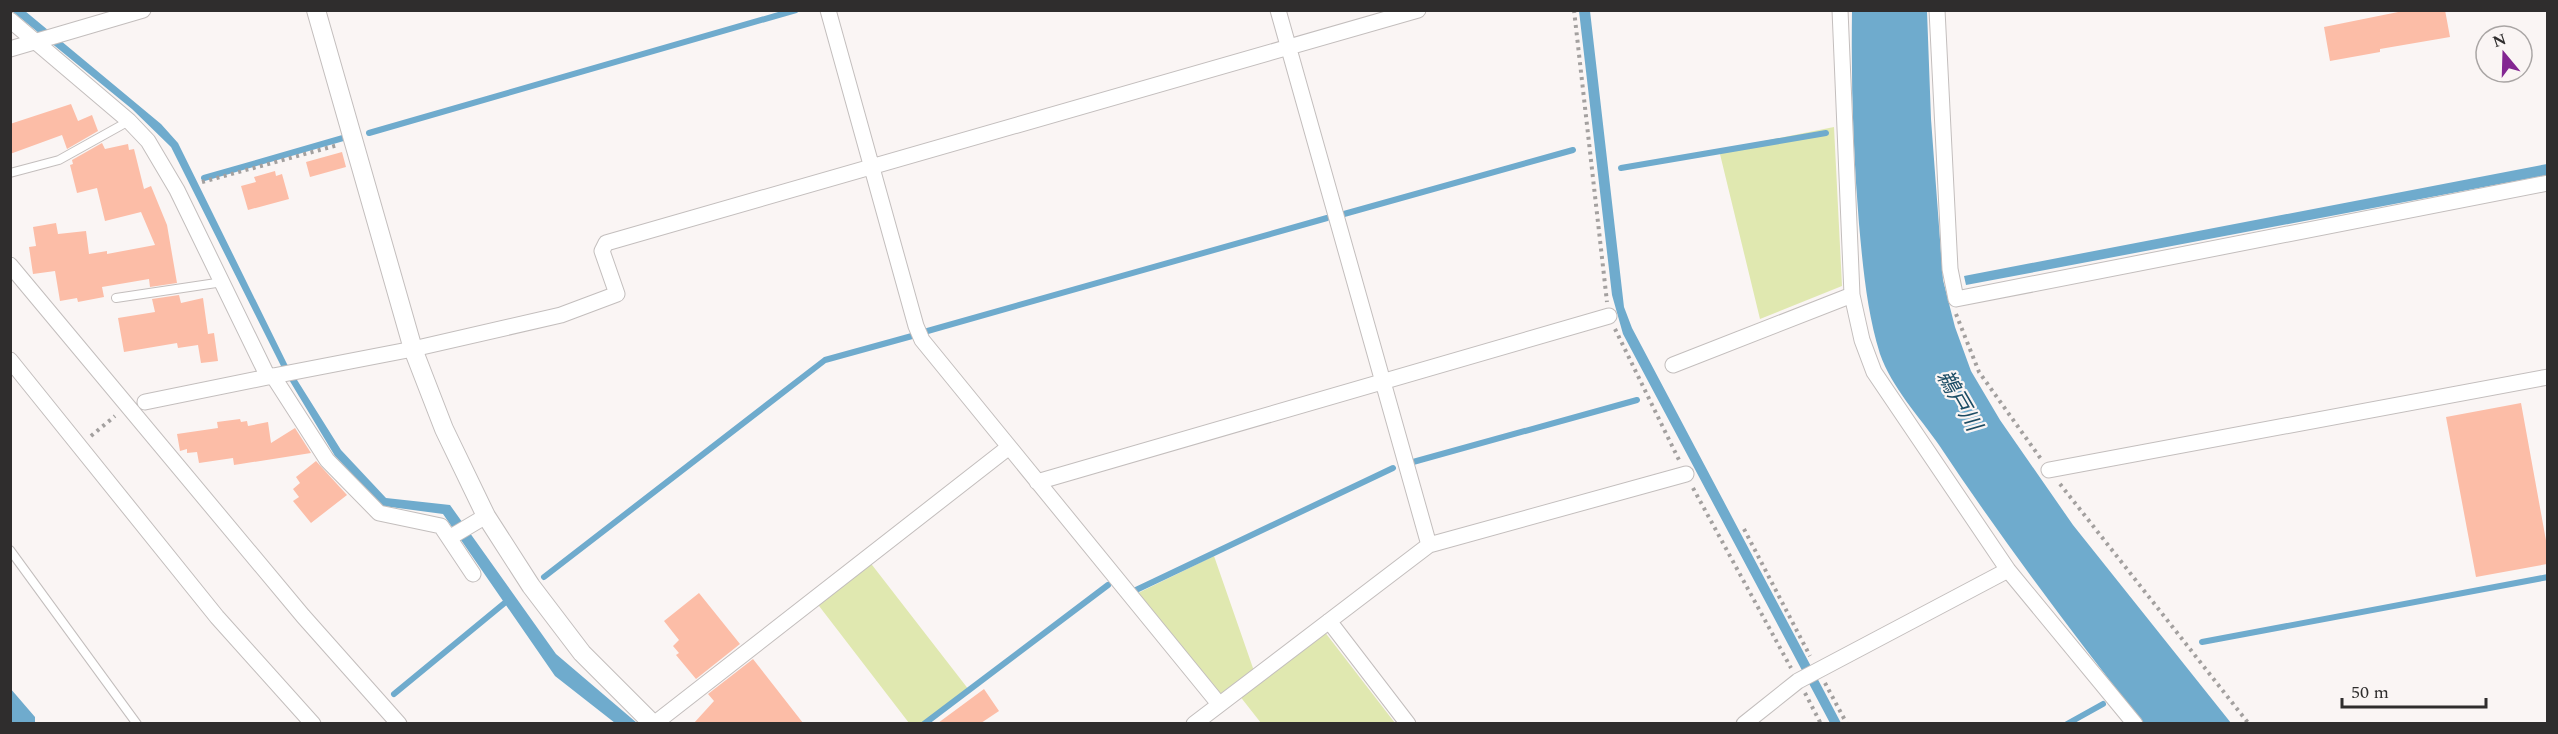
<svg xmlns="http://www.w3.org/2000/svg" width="2558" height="734" font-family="Spectral,'Noto Sans JP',serif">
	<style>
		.green { fill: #e0e8b0 }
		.water { fill: #6fabcd }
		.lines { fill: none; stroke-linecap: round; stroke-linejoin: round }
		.stream { stroke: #6fabcd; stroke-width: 6 }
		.building { fill: #fcbda7 }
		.service-casing { stroke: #c3bebd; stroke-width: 10 }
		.minor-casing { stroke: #c3bebd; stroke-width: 17 }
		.tertiary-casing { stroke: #c3bebd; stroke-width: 20 }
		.path { stroke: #a3a09f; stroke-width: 4; stroke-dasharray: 3 4.5; stroke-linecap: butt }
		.service { stroke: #fff; stroke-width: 8 }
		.minor { stroke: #fff; stroke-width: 15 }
		.tertiary { stroke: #fff; stroke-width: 18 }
		.labels { text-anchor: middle; stroke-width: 4.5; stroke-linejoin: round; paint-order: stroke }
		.water-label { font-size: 22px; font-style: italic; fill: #1b4c64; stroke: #faf5f4 }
	</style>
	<rect width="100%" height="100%" fill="#faf5f4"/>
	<path class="green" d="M1834,127L1842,286L1760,319L1719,150Z
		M1214,556L1254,671L1220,695L1136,594Z
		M869,561L969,690L924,723H909L816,602Z
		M1324,631L1395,723H1261L1239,695Z"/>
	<path class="water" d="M12,11H25L161,124L178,143L287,364L341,450L386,498L450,505L556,654L637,723H615L555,676L443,514L383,506L335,456L282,368L171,147L132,109Z
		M1579,11H1590L1624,307L1632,328L1841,723H1830L1623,334L1612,295Z
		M1852,11H1927L1931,119L1943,280L1955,327L1971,371L2000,420L2073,525L2231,723H2143C2072,633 2003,541 1939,445C1919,416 1892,388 1880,354C1867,312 1863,268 1859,224C1853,153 1851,82 1852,11Z
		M2547,164V175L1966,285L1964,276Z
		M10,688L35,717V723H11Z"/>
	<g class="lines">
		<path class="stream" d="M369,133L796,10
			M1621,168L1826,133
			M204,178L343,138
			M1344,214L1573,150
			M924,332L1327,218
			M1413,462L1637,400
			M544,577L825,360L912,336
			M1136,590L1393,468
			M2202,642L2548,577
			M394,694L507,601
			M924,724L1108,585
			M2067,724L2103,704"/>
	</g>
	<path class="building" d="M2408,10H2445L2450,37L2380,49V52L2330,61L2324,27Z
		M71,104L78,121L92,115L98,131L67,149L62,135L10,154V124Z
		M102,143L105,149L128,144L129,150L134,149L144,189L151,186L167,225L177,283L150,287L149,279L102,287L104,297L78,302L77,298L60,301L55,271L33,274L29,247L36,246L33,227L56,223L58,234L86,231L89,254L107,251V254L155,245L141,212L105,221L97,188L77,193L70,165L73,164L72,160Z
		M342,152L346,167L310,177L306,162Z
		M275,171L276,176L282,174L289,199L248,210L241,186L256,182L254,177Z
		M179,295L181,303L203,298L208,334L214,333L218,361L201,363L198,345L178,348L177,343L124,352L118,318L155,312L152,299Z
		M2521,403L2547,546V564L2476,577L2446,417Z
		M240,419L241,422L247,421L248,426L268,422L271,443L295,428L311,453L234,465L233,458L199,463L197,452L187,453V449L180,451L177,434L218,428L217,422Z
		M316,461L347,495L311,523L293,501L299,497L293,489L300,483L296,477Z
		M699,593L740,644L696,679L676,655L679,653L673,646L679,640L664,621Z
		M753,659L803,723H694L714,701L708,694Z
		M984,689L999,711L981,723H938Z"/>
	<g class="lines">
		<defs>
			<path id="service" d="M10,173L59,160L129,121
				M116,298L223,282
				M10,550L137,724"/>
			<path id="minor" d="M828,10L916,326L922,340L1219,704
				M1278,10L1429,545
				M1840,10L1852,295L1862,340L1874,372L2008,570L2135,724
				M1937,10L1950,269L1956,299L2548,183
				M10,20L129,121L148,141L177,190L268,377L413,349L561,315L617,294L602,251L606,243L1418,10
				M10,49L143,10
				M10,265L303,616L399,724
				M10,360L217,617L313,724
				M1673,365L1852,295
				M273,376L327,460L379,513L441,526L473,574
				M145,402L268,377
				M2049,470L2548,377
				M1037,482L1609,316
				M449,538L486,516
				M1329,621L1408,724
				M654,724L1009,447
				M1194,724L1429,545L1686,474
				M1744,724L1798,681L2008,570"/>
			<path id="tertiary" d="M316,10L413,349L444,429L486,516L531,586L582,653L653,724"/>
		</defs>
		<use href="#service" class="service-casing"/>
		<use href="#minor" class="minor-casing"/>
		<use href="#tertiary" class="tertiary-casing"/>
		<path class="path" d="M1574,10L1607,302
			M202,182L338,145
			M1956,314L1979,372L2041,459
			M1615,329L1679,460
			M91,436L115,416
			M2060,484L2249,724
			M1693,488L1791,668
			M1744,529L1810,656
			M1825,683L1847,724
			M1805,693L1821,724"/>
		<use href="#service" class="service"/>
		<use href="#minor" class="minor"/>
		<use href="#tertiary" class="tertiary"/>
	</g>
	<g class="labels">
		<g class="water-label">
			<text transform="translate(1960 400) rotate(60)" y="8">鵜戸川</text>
		</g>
	</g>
	<rect width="2558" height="734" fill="none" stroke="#2f2d2d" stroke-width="24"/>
	<g transform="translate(2504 54) rotate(341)"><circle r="28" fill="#faf5f4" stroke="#a9a5a4" stroke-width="1.5"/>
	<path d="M0-4.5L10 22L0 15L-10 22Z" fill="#832691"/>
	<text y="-9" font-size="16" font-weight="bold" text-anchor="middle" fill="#2f2d2d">N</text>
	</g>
	<path d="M2342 698v9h144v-9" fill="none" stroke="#2f2d2d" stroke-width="3"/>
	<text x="2351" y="698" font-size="18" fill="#2f2d2d" stroke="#faf5f4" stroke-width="4.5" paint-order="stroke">50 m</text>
</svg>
